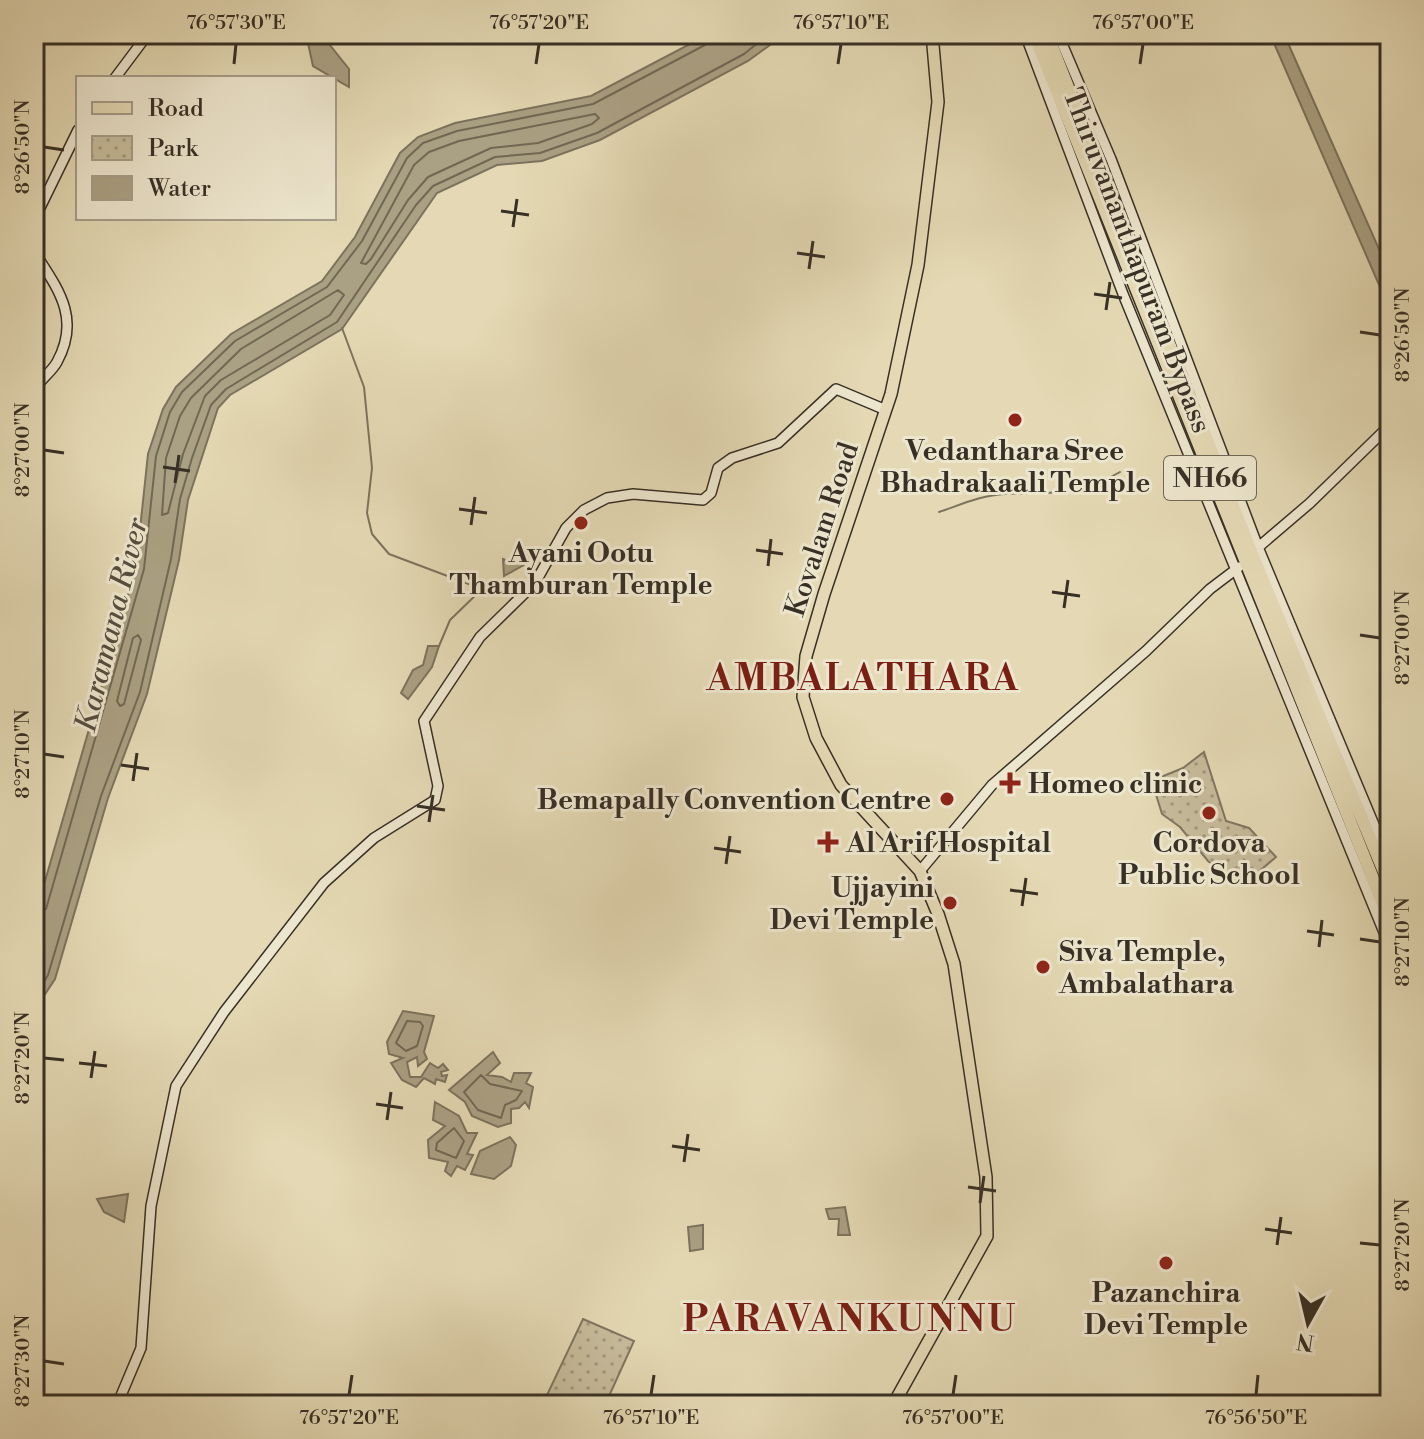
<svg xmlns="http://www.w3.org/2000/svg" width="1424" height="1439" font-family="'Libre Bodoni',serif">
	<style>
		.park { fill: url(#park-dots); stroke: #807660; stroke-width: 2 }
		.water { fill: #aaa083; stroke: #7c735d; stroke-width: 2 }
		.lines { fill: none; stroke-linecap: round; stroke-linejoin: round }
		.shore { stroke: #716854; stroke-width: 2 }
		.stream { stroke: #7c735d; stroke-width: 2 }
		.secondary-casing { stroke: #383025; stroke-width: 12 }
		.primary-casing { stroke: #383025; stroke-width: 14 }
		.highway-casing { stroke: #383025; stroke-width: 15 }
		.secondary { stroke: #ede6ce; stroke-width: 9 }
		.primary { stroke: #e4d9b4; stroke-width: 11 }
		.highway { stroke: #e4d9b4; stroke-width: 12 }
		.ticks { fill: none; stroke: #383025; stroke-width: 3 }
		.poi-dot { fill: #8f2418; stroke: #ede6ce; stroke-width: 3 }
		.labels { text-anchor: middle; stroke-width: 6; stroke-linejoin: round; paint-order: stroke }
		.shield { fill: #ede6ce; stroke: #6e6758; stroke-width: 2 }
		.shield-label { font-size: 26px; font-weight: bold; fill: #383025 }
		.street-label { font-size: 28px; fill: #383025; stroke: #ede6ce }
		.poi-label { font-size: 28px; font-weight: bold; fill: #383025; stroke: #ede6ce }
		.water-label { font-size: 30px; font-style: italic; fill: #544c3c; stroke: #ede6ce }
		.district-label { font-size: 36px; font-weight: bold; letter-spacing: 2px; fill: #7a1f14; stroke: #ede6ce }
		.neatline { fill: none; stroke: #383025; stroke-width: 3 }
		.ticks-label { font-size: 20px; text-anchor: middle; fill: #383025 }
	</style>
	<defs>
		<pattern id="park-dots" width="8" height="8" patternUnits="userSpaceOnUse" patternTransform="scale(2)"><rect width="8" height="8" fill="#c7bc9c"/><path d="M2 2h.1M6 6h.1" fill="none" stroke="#a3997f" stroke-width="1.8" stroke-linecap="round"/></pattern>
	</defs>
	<rect width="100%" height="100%" fill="#e4d9b4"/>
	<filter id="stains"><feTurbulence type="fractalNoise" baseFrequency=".0025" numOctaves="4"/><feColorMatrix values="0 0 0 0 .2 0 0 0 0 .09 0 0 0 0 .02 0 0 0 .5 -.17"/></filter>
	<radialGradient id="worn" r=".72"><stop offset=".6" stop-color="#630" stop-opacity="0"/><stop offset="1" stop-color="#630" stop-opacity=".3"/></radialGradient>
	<path class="park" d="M1204,752L1226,821L1249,828L1276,857L1242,886L1208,861L1180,827L1162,814L1154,788L1156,779L1183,768Z
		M583,1319L634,1341L605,1405H566L547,1395Z"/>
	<path class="water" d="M306,34H321L349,69V87L313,66Z
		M709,34H785L748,61L600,140L542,161L497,165L437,193L342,329L230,395L218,408L188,500L179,560L147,694L108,798L55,979L34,1011V919L136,567L148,454L163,409L176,387L231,334L322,281L355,237L400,153L418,137L455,123L591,96Z
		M1270,34H1284L1390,274V310Z
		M526,553L531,561L504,576L503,559L511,562Z
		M428,646H439L432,667L408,699L401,693L413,670L423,665Z
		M403,1011L434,1016L424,1052L427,1059L418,1066L417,1057L407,1062L410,1077H421L430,1063L438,1068L443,1064L448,1070L441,1072L442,1076L447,1075L445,1082L436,1079L435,1084L424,1078L416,1087L402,1080L391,1063L403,1058L389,1054L387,1042Z
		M493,1052L500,1063L487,1075L502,1077L511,1082L514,1073H531L526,1083L533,1087L529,1108L525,1102L519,1108L511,1109V1123L498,1127L472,1116L465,1102L449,1090Z
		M435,1102L459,1116L467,1133H477L467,1154L473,1155L465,1170L457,1166L451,1176L445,1171L448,1162L429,1158L428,1140L445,1126L433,1120Z
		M510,1137L516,1145L511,1166L494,1179L471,1174L480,1151Z
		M128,1194L124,1222L104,1212L97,1199Z
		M845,1207L850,1235H838L839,1219H829L826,1209Z
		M703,1225V1249L690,1251L688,1227Z"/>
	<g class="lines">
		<path class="shore" d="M595,114L599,118L592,124L538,143L491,148L428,177L408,200L371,259L366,264L361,263L414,165L429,152L459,141Z
			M338,290L344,295L330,315L221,380L205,396L183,454L168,513L162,515L166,458L180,416L191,398L241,349Z
			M138,635L141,640L124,704L120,706L117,701L133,638Z
			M34,916L46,909L144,569L156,456L170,412L182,392L235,341L327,287L362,241L407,158L423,143L457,131L593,104L705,45L710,34
			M34,999L48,975L101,796L140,692L171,559L180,499L192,458L211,405L226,389L337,322L416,205L433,186L495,157L540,153L597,133L744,54L769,34
			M407,1021L420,1022L423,1026L417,1046L406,1051L396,1043Z
			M481,1075L490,1084L522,1091L516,1100L505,1105L501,1118L478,1110L464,1092Z
			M454,1128L464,1141L456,1158L436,1150L437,1143Z"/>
		<path class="stream" d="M342,328L364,387L372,468L367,513L372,534L389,554L482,589L450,620L439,646
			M939,512C960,505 982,495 1005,494C1052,492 1077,497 1120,472"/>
		<defs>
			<path id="secondary" d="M1025,34L1123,294L1390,947
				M1058,34L1111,159L1258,547L1390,863
				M115,78L148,34
				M34,220L78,130
				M34,245L35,253C58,289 81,318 57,362C51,373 39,380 34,391
				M1255,550L1310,503L1390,425
				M920,871L992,785L1146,651L1210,589L1239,567
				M117,1405L141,1348L151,1206L176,1086L224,1012L324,883L374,838L435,800L438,786L424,721L480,637L535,583L566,528L584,510L607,498L633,494L703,500L711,493L718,468L732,458L778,443L836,389L886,410"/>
			<path id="primary" d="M893,1405L987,1236L986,1177L954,964L938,914L920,871L841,785L816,738L803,697L806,656L824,594L891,394L918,265L938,102L932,34"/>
			<path id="highway" d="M1034,34L1390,921
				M1047,34L1252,554L1390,886"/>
		</defs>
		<use href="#secondary" class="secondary-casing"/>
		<use href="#primary" class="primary-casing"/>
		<use href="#highway" class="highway-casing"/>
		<use href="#secondary" class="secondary"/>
		<use href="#primary" class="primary"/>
		<use href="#highway" class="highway"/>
	</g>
	<path class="ticks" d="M234,64L236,44M536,64L539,44M838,64L841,44M1140,64L1143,44M44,147L64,150M501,211L529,215M513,227L517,199M797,253L825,257M809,269L813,241M1094,294L1122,298M1106,310L1110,282M1360,332L1380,335M44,450L64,453M163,467L190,471M175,483L179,455M459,509L487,513M471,525L475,497M756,550L783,554M768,566L771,539M1052,592L1080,596M1064,608L1068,580M1360,635L1380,638M44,754L64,757M121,765L149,769M133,781L137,753M417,806L445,810M429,822L433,795M714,848L741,852M726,864L730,836M1010,890L1038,894M1022,906L1026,878M1307,931L1334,935M1360,939L1380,942M1319,947L1322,920M44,1058L64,1060M79,1063L107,1066M91,1078L95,1051M376,1104L403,1108M387,1120L391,1092M672,1146L700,1150M684,1162L688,1134M968,1187L996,1191M980,1203L984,1176M1265,1229L1292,1233M1360,1243L1380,1245M1277,1245L1281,1217M44,1361L64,1364M349,1395L352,1375M651,1395L654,1375M953,1395L956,1375M1256,1395L1258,1375"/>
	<g class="poi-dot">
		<circle cx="1015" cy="420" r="8"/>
		<circle cx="581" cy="523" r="8"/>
		<path d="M1006 771h8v8h8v8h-8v8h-8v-8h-8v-8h8z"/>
		<circle cx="947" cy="799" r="8"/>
		<circle cx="1209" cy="813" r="8"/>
		<path d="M824 830h8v8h8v8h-8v8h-8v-8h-8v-8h8z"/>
		<circle cx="950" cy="903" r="8"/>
		<circle cx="1043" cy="967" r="8"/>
		<circle cx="1166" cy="1263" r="8"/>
	</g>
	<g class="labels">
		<rect class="shield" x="1164" y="456" width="92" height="44" rx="6"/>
		<g class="shield-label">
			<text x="1210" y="487">NH66</text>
		</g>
		<g class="street-label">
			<text transform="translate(1138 260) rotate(69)" y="10">Thiruvananthapuram Bypass</text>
			<text transform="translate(821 529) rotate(-72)" y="10">Kovalam Road</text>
		</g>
		<g class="poi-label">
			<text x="1015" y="460">Vedanthara Sree<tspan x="1015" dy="32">Bhadrakaali Temple</tspan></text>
			<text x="581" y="562">Ayani Ootu<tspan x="581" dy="32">Thamburan Temple</tspan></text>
			<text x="1028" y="793" text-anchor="start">Homeo clinic</text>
			<text x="931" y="809" text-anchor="end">Bemapally Convention Centre</text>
			<text x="846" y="852" text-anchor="start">Al Arif Hospital</text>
			<text x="1209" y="852">Cordova<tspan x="1209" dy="32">Public School</tspan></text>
			<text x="934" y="897" text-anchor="end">Ujjayini<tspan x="934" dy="32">Devi Temple</tspan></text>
			<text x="1059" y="961" text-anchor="start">Siva Temple,<tspan x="1059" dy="32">Ambalathara</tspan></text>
			<text x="1166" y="1302">Pazanchira<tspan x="1166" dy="32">Devi Temple</tspan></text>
		</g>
		<g class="water-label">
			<text transform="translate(111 625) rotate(-76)" y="10">Karamana River</text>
		</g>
		<g class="district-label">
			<text x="863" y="690">AMBALATHARA</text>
			<text x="850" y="1331">PARAVANKUNNU</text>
		</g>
	</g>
	<rect width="1424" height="1439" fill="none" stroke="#e4d9b4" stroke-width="88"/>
	<rect x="76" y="76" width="260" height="144" fill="#ede6ce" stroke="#a59d8a" stroke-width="2"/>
	<rect x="92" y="102" width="40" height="12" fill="#e4d9b4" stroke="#a59d8a" stroke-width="2"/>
	<text x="148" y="116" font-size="24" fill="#383025">Road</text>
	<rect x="92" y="136" width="40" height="24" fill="url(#park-dots)" stroke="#a59d8a" stroke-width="2"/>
	<text x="148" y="156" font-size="24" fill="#383025">Park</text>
	<rect x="92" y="176" width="40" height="24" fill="#aaa083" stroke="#a59d8a" stroke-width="2"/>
	<text x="148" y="196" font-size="24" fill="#383025">Water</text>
	<g transform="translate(1308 1323) rotate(188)" stroke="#ede6ce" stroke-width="6" paint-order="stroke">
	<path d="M0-6L14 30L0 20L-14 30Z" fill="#383025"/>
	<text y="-12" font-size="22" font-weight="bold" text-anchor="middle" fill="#383025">N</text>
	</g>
	<rect x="44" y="44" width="1336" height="1351" class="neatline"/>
	<g class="ticks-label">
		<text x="236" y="29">76°57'30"E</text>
		<text x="539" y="29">76°57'20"E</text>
		<text x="841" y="29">76°57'10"E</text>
		<text x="1143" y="29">76°57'00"E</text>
		<text transform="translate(22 147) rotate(-90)" y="7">8°26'50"N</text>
		<text transform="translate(1402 335) rotate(-90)" y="7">8°26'50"N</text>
		<text transform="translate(22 450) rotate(-90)" y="7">8°27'00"N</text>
		<text transform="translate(1402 638) rotate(-90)" y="7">8°27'00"N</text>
		<text transform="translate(22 754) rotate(-90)" y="7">8°27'10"N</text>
		<text transform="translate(1402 942) rotate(-90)" y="7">8°27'10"N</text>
		<text transform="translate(22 1058) rotate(-90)" y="7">8°27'20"N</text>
		<text transform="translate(1402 1245) rotate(-90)" y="7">8°27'20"N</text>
		<text transform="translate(22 1361) rotate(-90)" y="7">8°27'30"N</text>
		<text x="349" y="1424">76°57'20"E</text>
		<text x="651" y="1424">76°57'10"E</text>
		<text x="953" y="1424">76°57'00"E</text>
		<text x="1256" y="1424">76°56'50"E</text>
	</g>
	<rect width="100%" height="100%" filter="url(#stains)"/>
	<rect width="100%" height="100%" fill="url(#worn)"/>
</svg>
